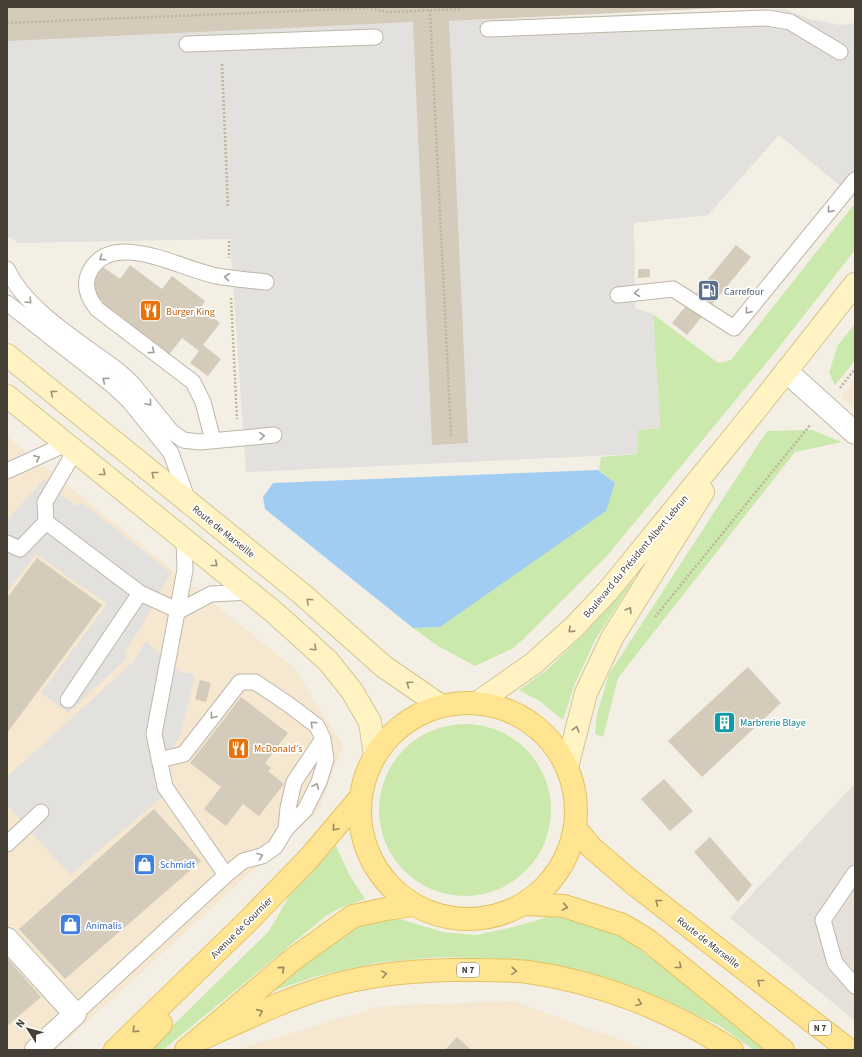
<svg xmlns="http://www.w3.org/2000/svg" width="862" height="1057" font-family="'Source Sans 3',sans-serif">
	<style>
		.commercial { fill: #f5e7d0 }
		.industrial { fill: #e5e0da }
		.green { fill: #cbe8ad }
		.parking { fill: #e3e1dd }
		.water { fill: #a0cdf1 }
		.building { fill: #d4cbba }
		.lines { fill: none; stroke-linecap: round; stroke-linejoin: round }
		.lane-casing { stroke: #beb7a8; stroke-width: 17 }
		.street-casing { stroke: #beb7a8; stroke-width: 24 }
		.secondary-casing { stroke: #d4c594; stroke-width: 24 }
		.primary-casing { stroke: #e4c261; stroke-width: 24 }
		.path { stroke: #c0b499; stroke-width: 2.5; stroke-dasharray: 2 2; stroke-linecap: butt }
		.lane { stroke: #fff; stroke-width: 15 }
		.street { stroke: #fff; stroke-width: 22 }
		.secondary { stroke: #fff3c3; stroke-width: 22 }
		.primary { stroke: #ffe492; stroke-width: 22 }
		.oneway { stroke: #a29f9a }
		.oneway2 { stroke: #999075 }
		.oneway3 { stroke: #99895f }
		.labels { text-anchor: middle; stroke-width: 3.5; stroke-linejoin: round; paint-order: stroke }
		.shield { fill: #fff; stroke: #7d7972; stroke-width: 1 }
		.shield-label { font-size: 9px; font-weight: bold; fill: #453f35 }
		.service-label { font-size: 10px; fill: #4e5e75; stroke: #fff; text-anchor: start }
		.food-label { font-size: 10px; fill: #c56008; stroke: #fff; text-anchor: start }
		.street-label { font-size: 10px; fill: #453f35; stroke: #fff }
		.culture-label { font-size: 10px; fill: #0d838f; stroke: #fff; text-anchor: start }
		.shop-label { font-size: 10px; fill: #366cbe; stroke: #fff; text-anchor: start }
	</style>
	<rect width="100%" height="100%" fill="#f3efe5"/>
	<path class="commercial" d="M855,380V409L841,397Z
		M7,436L294,668L343,745L318,811L56,1050H7Z
		M513,1001L648,1050H236L381,1006Z"/>
	<path class="industrial" d="M855,783V1021L730,918Z"/>
	<path class="green" d="M855,203V250L772,356L606,557L514,648L475,666L438,646L413,628L440,627L615,483L599,470L601,457L638,454V430L660,428L653,314L718,363L731,360Z
		M855,324V361L835,385L829,372L838,345Z
		M812,430L842,442L795,452L618,678L603,737L595,734L597,714L609,674L767,431Z
		M635,578L595,640L574,686L563,720L541,702L519,690L548,669L585,633Z
		M379 810a86 86 0 1 1 172 0a86 86 0 1 1-172 0Z
		M336,846L350,876L365,899L342,907L327,915L163,1050H155L153,1045L269,931L291,893Z
		M393,917L443,932L476,935L513,927L548,917L586,920L626,940L668,970L767,1050H754L720,1026L655,996L584,971L511,959L438,957L376,963L317,976L261,995L318,949L367,920Z"/>
	<path class="parking" d="M786,9L808,19L840,25L855,23V198L779,135L708,215L634,223L635,308L653,314L660,428L638,430V454L246,472L230,239L19,243L7,236V39L413,22Z
		M44,479L75,506L83,503L171,573L138,632L126,650V659L68,713L41,693L107,604L36,554L7,592V520Z
		M146,641L179,671L195,675L181,734L153,783L162,797L70,875L7,805V777L133,662Z"/>
	<path class="water" d="M598,470L615,483L606,511L440,627L413,628L265,509L263,497L273,483Z"/>
	<path class="building" d="M7,7H717V8L449,21L468,443L432,445L413,22L7,41Z
		M736,245L751,257L687,335L672,323Z
		M130,265L162,289L172,276L205,301L202,306L204,308L203,310L220,323L203,345L221,359L208,376L190,363L199,351L182,338L168,356L100,305L103,301L92,293L93,278L103,267L120,279Z
		M638,269H650V277L638,278Z
		M37,558L102,605L7,733V598Z
		M748,667L781,703L702,777L668,741Z
		M200,680L211,683L206,702L195,699Z
		M241,697L288,733L265,763L271,768L268,771L284,784L259,816L243,804L226,826L204,809L221,787L190,763Z
		M664,779L693,811L670,831L641,799Z
		M154,809L201,861L65,979L19,929Z
		M710,837L752,885L738,902L694,852Z
		M7,958L41,997L7,1026Z
		M457,1037L471,1050H445Z"/>
	<g class="lines">
		<defs>
			<path id="lane" d="M488,29L767,18L790,22L840,52
				M187,44L375,37
				M7,269C27,312 83,343 120,372L132,383L171,431L183,440L200,442L274,435
				M618,295L673,289L734,328L855,180
				M7,303L112,385L129,401L171,453L188,501
				M213,440L203,402L193,382L97,309C89,299 83,286 89,273C111,227 182,270 217,276C233,279 250,280 266,282
				M75,451L45,502L46,522L140,593L179,611
				M7,471L66,444
				M7,543L20,549L46,522
				M179,611L211,594L250,592
				M68,700L140,593
				M159,760L184,754L240,682H255L288,704L317,726L323,739L294,782L288,808L286,829L275,847L262,856L243,861L226,875
				M286,829L305,810L319,782L326,759L323,739
				M7,844L41,812
				M855,873L823,920L835,963L855,986
				M75,1014L226,875L165,787L154,734L185,570L184,539"/>
			<path id="street" d="M786,371L855,433
				M7,939L75,1014L36,1050"/>
			<path id="secondary" d="M7,355L302,594L383,666L441,706
				M7,396L275,613L328,661L352,691L370,722L375,755
				M477,703L534,663L574,627L608,591L758,407L855,284
				M567,767L586,693L612,638L703,492"/>
			<path id="primary" d="M360 811a108 108 0 1 1 216 0a108 108 0 1 1-216 0Z
				M575,828L592,848L634,884L849,1050
				M526,904L564,906L623,925L649,941L783,1050
				M199,1040C241,1021 283,1000 327,987C367,975 408,971 449,970C475,970 502,969 528,972C600,982 672,1011 732,1050
				M115,1050L247,922L310,857L360,798
				M140,1050L142,1044L161,1024
				M186,1050L292,960L353,916L386,909L413,905"/>
		</defs>
		<use href="#lane" class="lane-casing"/>
		<use href="#street" class="street-casing"/>
		<use href="#secondary" class="secondary-casing"/>
		<use href="#primary" class="primary-casing"/>
		<path class="path" d="M430,10L451,436
			M7,23L369,8L388,12L459,9L463,7
			M222,64L228,207
			M229,241V258
			M231,298L237,419
			M840,388L855,369
			M655,617L810,425"/>
		<use href="#lane" class="lane"/>
		<use href="#street" class="street"/>
		<use href="#secondary" class="secondary"/>
		<use href="#primary" class="primary"/>
	</g>
	<defs><path id="oneway-chevron" d="M-2-3.5L2.5 0L-2 3.5" fill="none" stroke-width="1.6" stroke-linecap="round" stroke-linejoin="round"/></defs>
	<g class="oneway">
		<use href="#oneway-chevron" transform="translate(830 210) rotate(129)"/>
		<use href="#oneway-chevron" transform="translate(102 258) rotate(146)"/>
		<use href="#oneway-chevron" transform="translate(227 277) rotate(-174)"/>
		<use href="#oneway-chevron" transform="translate(637 293) rotate(173)"/>
		<use href="#oneway-chevron" transform="translate(29 301) rotate(45)"/>
		<use href="#oneway-chevron" transform="translate(748 311) rotate(129)"/>
		<use href="#oneway-chevron" transform="translate(152 351) rotate(37)"/>
		<use href="#oneway-chevron" transform="translate(105 380) rotate(-143)"/>
		<use href="#oneway-chevron" transform="translate(149 403) rotate(50)"/>
		<use href="#oneway-chevron" transform="translate(262 436) rotate(-5)"/>
		<use href="#oneway-chevron" transform="translate(37 458) rotate(-25)"/>
		<use href="#oneway-chevron" transform="translate(213 716) rotate(128)"/>
		<use href="#oneway-chevron" transform="translate(313 724) rotate(-137)"/>
		<use href="#oneway-chevron" transform="translate(316 786) rotate(-65)"/>
		<use href="#oneway-chevron" transform="translate(260 856) rotate(-22)"/>
	</g>
	<g class="oneway2">
		<use href="#oneway-chevron" transform="translate(53 393) rotate(-141)"/>
		<use href="#oneway-chevron" transform="translate(103 473) rotate(39)"/>
		<use href="#oneway-chevron" transform="translate(154 474) rotate(-141)"/>
		<use href="#oneway-chevron" transform="translate(215 564) rotate(39)"/>
		<use href="#oneway-chevron" transform="translate(309 601) rotate(-137)"/>
		<use href="#oneway-chevron" transform="translate(629 610) rotate(-59)"/>
		<use href="#oneway-chevron" transform="translate(571 630) rotate(136)"/>
		<use href="#oneway-chevron" transform="translate(314 648) rotate(43)"/>
		<use href="#oneway-chevron" transform="translate(409 684) rotate(-145)"/>
		<use href="#oneway-chevron" transform="translate(576 729) rotate(-75)"/>
	</g>
	<g class="oneway3">
		<use href="#oneway-chevron" transform="translate(335 828) rotate(130)"/>
		<use href="#oneway-chevron" transform="translate(658 902) rotate(-142)"/>
		<use href="#oneway-chevron" transform="translate(565 907) rotate(11)"/>
		<use href="#oneway-chevron" transform="translate(679 966) rotate(39)"/>
		<use href="#oneway-chevron" transform="translate(282 969) rotate(-41)"/>
		<use href="#oneway-chevron" transform="translate(514 971) rotate(4)"/>
		<use href="#oneway-chevron" transform="translate(384 974) rotate(-9)"/>
		<use href="#oneway-chevron" transform="translate(760 982) rotate(-142)"/>
		<use href="#oneway-chevron" transform="translate(639 1003) rotate(22)"/>
		<use href="#oneway-chevron" transform="translate(260 1012) rotate(-24)"/>
		<use href="#oneway-chevron" transform="translate(135 1030) rotate(136)"/>
	</g>
	<defs>
		<symbol id="fuel-square" viewBox="-11 -11 22 22"><rect x="-9" y="-9" width="18" height="18" rx="4" fill="#5c6f8a" stroke="#fff"/><path d="M-5.5-6h7V0h2V4h1.3V-2.5L3-4.5l.8-.8L6-3V5H2.5V1h-1V6h-7ZM-4.2-4.7v3.2H.2V-4.7Z" fill="#fff"/></symbol>
		<symbol id="restaurant-square" viewBox="-11 -11 22 22"><rect x="-9" y="-9" width="18" height="18" rx="4" fill="#e8710a" stroke="#fff"/><path d="M-5-6h1v4h1v-4h1v4h1v-4h1v5L-1.5 .5V6h-2V.5L-5-1ZM5-6V6H3V1.5H1.5Q1.5-4 5-6Z" fill="#fff"/></symbol>
		<symbol id="building-square" viewBox="-11 -11 22 22"><rect x="-9" y="-9" width="18" height="18" rx="4" fill="#0f9aa8" stroke="#fff"/><path d="M-4-6H4V6H1V3H-1V6H-4ZM-2.5-4.3h1.7v1.8h-1.7ZM.8-4.3h1.7v1.8H.8ZM-2.5-1h1.7V.8h-1.7ZM.8-1h1.7V.8H.8Z" fill="#fff"/></symbol>
		<symbol id="shop-square" viewBox="-11 -11 22 22"><rect x="-9" y="-9" width="18" height="18" rx="4" fill="#3f7fe0" stroke="#fff"/><path d="M-5-2.5h2.3a2.7 3.5 0 0 1 5.4 0H5L5.5 6h-11ZM-1.5-2.5h3a1.5 2.3 0 0 0-3 0Z" fill="#fff"/></symbol>
	</defs>
	<g fill-rule="evenodd">
		<use href="#fuel-square" x="696" y="278" width="25" height="25"/>
		<use href="#restaurant-square" x="138" y="298" width="25" height="25"/>
		<use href="#building-square" x="712" y="710" width="25" height="25"/>
		<use href="#restaurant-square" x="226" y="736" width="25" height="25"/>
		<use href="#shop-square" x="132" y="852" width="25" height="25"/>
		<use href="#shop-square" x="58" y="912" width="25" height="25"/>
	</g>
	<g class="labels">
		<g class="shield">
			<rect x="457" y="963" width="22" height="14" rx="3"/>
			<rect x="809" y="1021" width="22" height="14" rx="3"/>
		</g>
		<g class="shield-label">
			<text x="468" y="973">N 7</text>
			<text x="820" y="1031">N 7</text>
		</g>
		<g class="service-label">
			<text x="724" y="295">Carrefour</text>
		</g>
		<g class="food-label">
			<text x="166" y="315">Burger King</text>
			<text x="254" y="752">McDonald's</text>
		</g>
		<g class="street-label">
			<text transform="translate(224 531) rotate(39)" y="4">Route de Marseille</text>
			<text transform="translate(635 556) rotate(-50)" y="4">Boulevard du Président Albert Lebrun</text>
			<text transform="translate(241 927) rotate(-45)" y="4">Avenue de Gournier</text>
			<text transform="translate(709 942) rotate(38)" y="4">Route de Marseille</text>
		</g>
		<g class="culture-label">
			<text x="740" y="726">Marbrerie Blaye</text>
		</g>
		<g class="shop-label">
			<text x="160" y="868">Schmidt</text>
			<text x="86" y="929">Animalis</text>
		</g>
	</g>
	<rect width="862" height="1057" fill="none" stroke="#453f35" stroke-width="16"/>
	<g transform="translate(28 1029) rotate(306)" stroke="#ffffff" stroke-width="3" paint-order="stroke">
	<path d="M0-3L7 15L0 10L-7 15Z" fill="#453f35"/>
	<text y="-6" font-size="11" font-weight="bold" text-anchor="middle" fill="#453f35">N</text>
	</g>
</svg>
